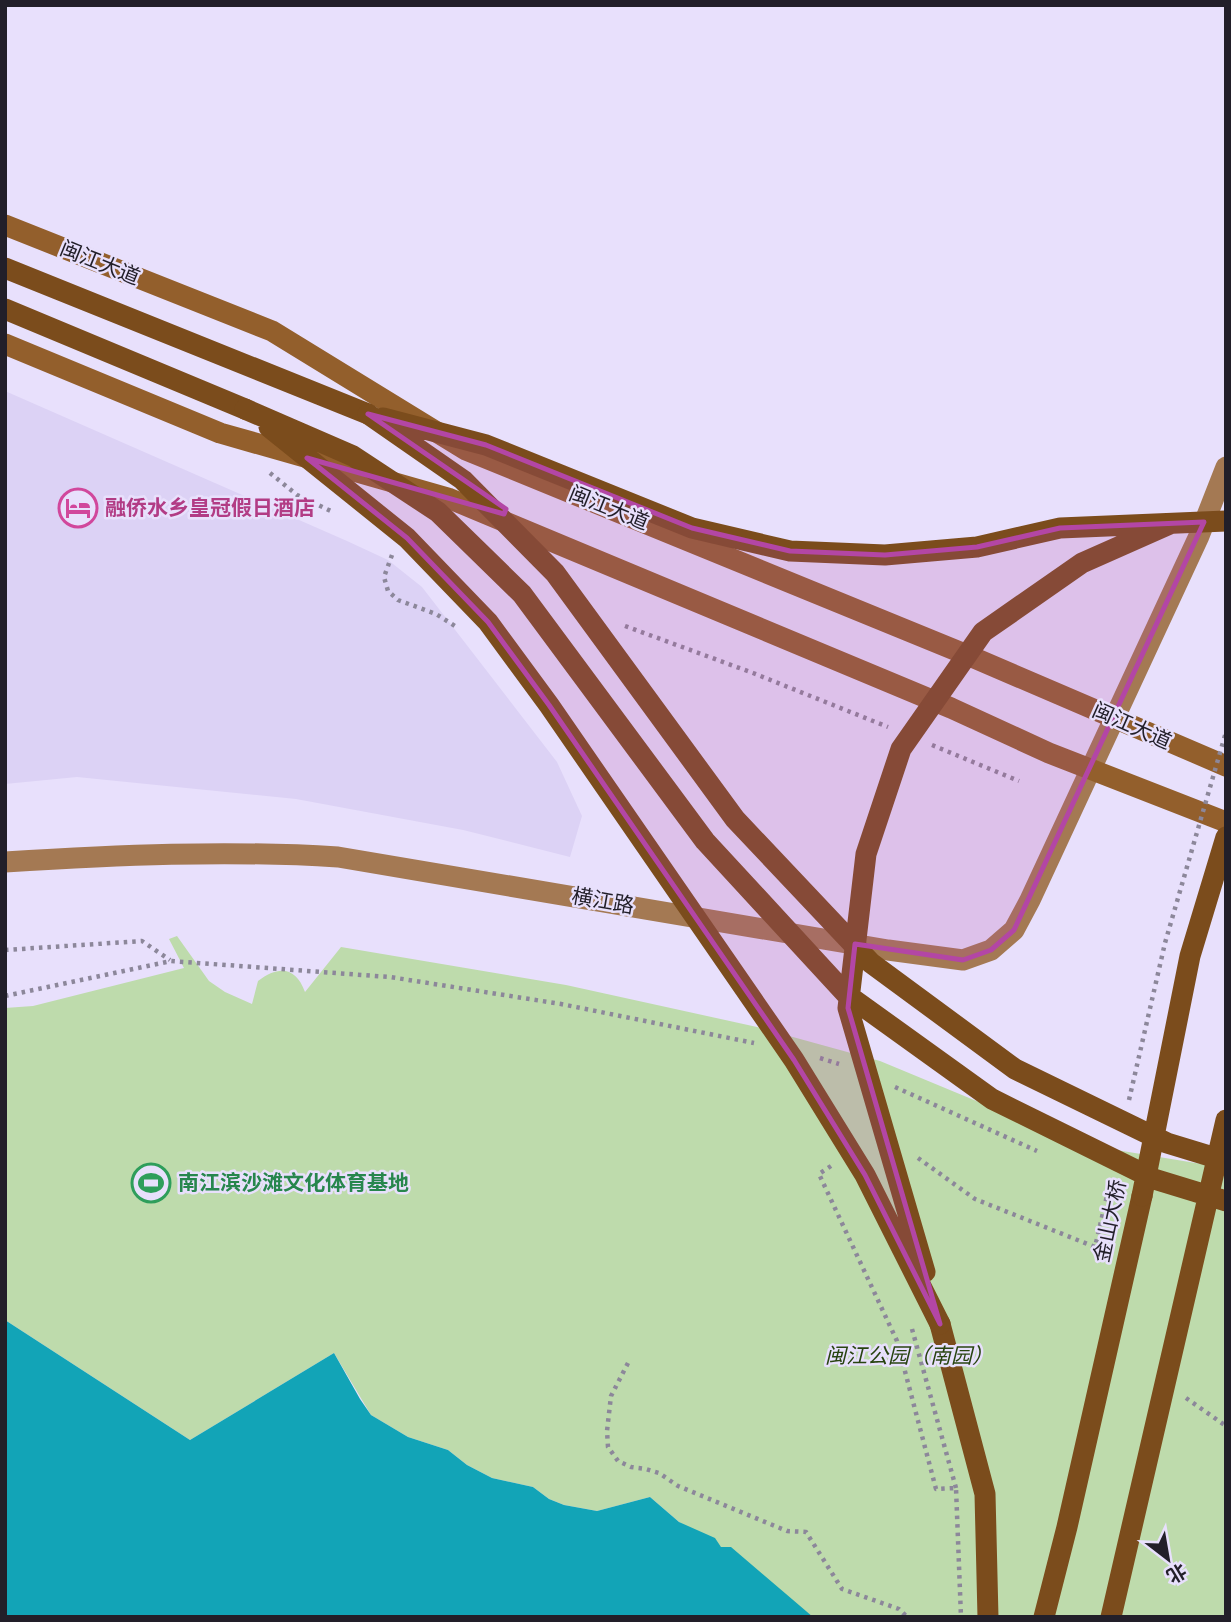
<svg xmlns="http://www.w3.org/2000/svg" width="1231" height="1622" font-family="'Source Serif 4','Noto Sans SC',serif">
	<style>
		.built { fill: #dcd2f5 }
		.green { fill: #bedbac }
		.water { fill: #12a4b7 }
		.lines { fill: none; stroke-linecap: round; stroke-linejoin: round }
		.path { stroke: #8c879a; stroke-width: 4.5; stroke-dasharray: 3.5 5; stroke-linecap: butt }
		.secondary { stroke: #a47953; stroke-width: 21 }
		.primary { stroke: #935f2c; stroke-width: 21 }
		.highway { stroke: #7b4c1c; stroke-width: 21 }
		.path-bridge { stroke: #8c879a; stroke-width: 4.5; stroke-dasharray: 3.5 5; stroke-linecap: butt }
		.highway-bridge { stroke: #7b4c1c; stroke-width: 21 }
		.marked { fill: #b346a5; fill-opacity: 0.2; stroke: #b346a5; stroke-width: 5; stroke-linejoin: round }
		.labels { text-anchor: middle; stroke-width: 5; stroke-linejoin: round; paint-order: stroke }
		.street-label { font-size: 21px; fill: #221f29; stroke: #e8e0fc }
		.hotel-label { font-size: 21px; font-weight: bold; fill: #b23c85; stroke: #e8e0fc; text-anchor: start }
		.leisure-label { font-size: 21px; font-weight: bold; fill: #27864d; stroke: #e8e0fc; text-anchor: start }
		.park-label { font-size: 21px; font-style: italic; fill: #284410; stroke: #e8e0fc }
	</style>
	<rect width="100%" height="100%" fill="#e8e0fc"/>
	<path class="built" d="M5,391L347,541L388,560L422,587L557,762L582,816L570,857L463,830L296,799L77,777L5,784Z"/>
	<path class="green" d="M177,936L209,981L225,992L252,1004L258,981C279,965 296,967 305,992L341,947L566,985L757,1027L880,1061L1080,1144L1226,1168V1617H813L721,1547L679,1522L650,1497L597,1511L564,1505L549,1499L533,1487L492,1478L467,1465L448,1450L408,1437L371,1415L334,1353L190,1440L5,1320V1008L33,1006L184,968L169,939Z"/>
	<path class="water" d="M5,1320L190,1440L334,1353L360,1399L371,1415L408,1437L448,1450L467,1465L492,1478L533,1487L549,1499L564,1505L597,1511L650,1497L679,1522L715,1538L721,1547H731L813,1617H5Z"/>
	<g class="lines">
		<path class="path" d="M270,473L297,495L333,512
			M625,626L753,673L888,727
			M932,745L1019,781
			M5,950L142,941L170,960
			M5,996L171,961L390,977L561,1004L754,1043
			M820,1058L839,1064
			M895,1087L1037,1151
			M628,1363L611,1396L607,1431L608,1447L618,1461L631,1467L646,1469L659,1473L678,1486L787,1531L806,1532L842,1589L899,1609L907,1617
			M1186,1398L1226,1426"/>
		<path class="secondary" d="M5,862C116,855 227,850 338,857L888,950L963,960L991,950L1014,930L1030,900L1199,536L1226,467"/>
		<path class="primary" d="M5,225L272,331L466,450L972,657L1226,766
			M5,344L220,433L448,498L951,708L1049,753L1226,822"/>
		<path class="highway" d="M5,268L368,414
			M5,309L245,409
			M940,1324L985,1494L988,1617
			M1044,1617L1067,1527L1142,1196"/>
		<path class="path-bridge" d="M392,555L384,577L388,591L398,600L436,614L455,626
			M1129,1100L1165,943L1226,732
			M918,1158L975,1199L1095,1247L1110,1183
			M831,1166L819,1174L897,1341L936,1489L956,1488L961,1617
			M912,1329L956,1488"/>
		<path class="highway-bridge" d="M245,409L353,456L438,512L522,594L705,841L846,994L992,1099L1154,1179L1226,1201
			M368,414L463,480L555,573L735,819L871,963L1015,1069L1167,1143L1226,1161
			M383,418L486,445L692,528L790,551L885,555L977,547L1060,528L1226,521
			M269,427L407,538L488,622L549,705L794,1060L865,1175L940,1324
			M1142,1196L1190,956L1226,837
			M925,1272L848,1008L866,854L901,749L983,632L1082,563L1170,524
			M1111,1617L1226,1120"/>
	</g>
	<path class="marked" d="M368,414L486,445L692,528L790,551L885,555L977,547L1060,528L1204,522L1014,930L991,950L963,960L855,944L848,1008L940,1324L865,1175L794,1060L549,705L488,622L407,538L307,458L504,514L506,509Z"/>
	<defs>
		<symbol id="hotel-ring" viewBox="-11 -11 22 22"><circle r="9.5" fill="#e8e0fc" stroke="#d1479c" stroke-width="1.5"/><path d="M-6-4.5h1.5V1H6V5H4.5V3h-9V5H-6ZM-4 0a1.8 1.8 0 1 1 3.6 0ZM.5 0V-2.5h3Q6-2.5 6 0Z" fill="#d1479c"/></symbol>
		<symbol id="stadium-ring" viewBox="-11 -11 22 22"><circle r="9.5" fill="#e8e0fc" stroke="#2e9e5b" stroke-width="1.5"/><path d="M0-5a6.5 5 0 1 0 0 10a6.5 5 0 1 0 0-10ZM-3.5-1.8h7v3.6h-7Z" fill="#2e9e5b"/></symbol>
	</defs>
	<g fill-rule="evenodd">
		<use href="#hotel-ring" x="56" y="486" width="44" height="44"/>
		<use href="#stadium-ring" x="129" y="1161" width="44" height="44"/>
	</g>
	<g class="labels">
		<g class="street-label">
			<text transform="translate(100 263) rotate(22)" y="7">闽江大道</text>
			<text transform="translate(609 508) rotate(22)" y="7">闽江大道</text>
			<text transform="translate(1132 726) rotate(24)" y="7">闽江大道</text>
			<text transform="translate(603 901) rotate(10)" y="7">横江路</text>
			<text transform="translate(1110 1221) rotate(-78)" y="7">金山大桥</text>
		</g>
		<g class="hotel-label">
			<text x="105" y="515">融侨水乡皇冠假日酒店</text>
		</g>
		<g class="leisure-label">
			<text x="178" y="1190">南江滨沙滩文化体育基地</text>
		</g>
		<g class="park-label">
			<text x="909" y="1363">闽江公园（南园）</text>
		</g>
	</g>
	<rect width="1231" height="1622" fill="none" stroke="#221f29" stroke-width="14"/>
	<g transform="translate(1168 1559) rotate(149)" stroke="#e8e0fc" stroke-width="5" paint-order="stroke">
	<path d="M0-5L12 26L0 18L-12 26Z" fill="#221f29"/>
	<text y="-10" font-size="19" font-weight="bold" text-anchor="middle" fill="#221f29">北</text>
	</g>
</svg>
